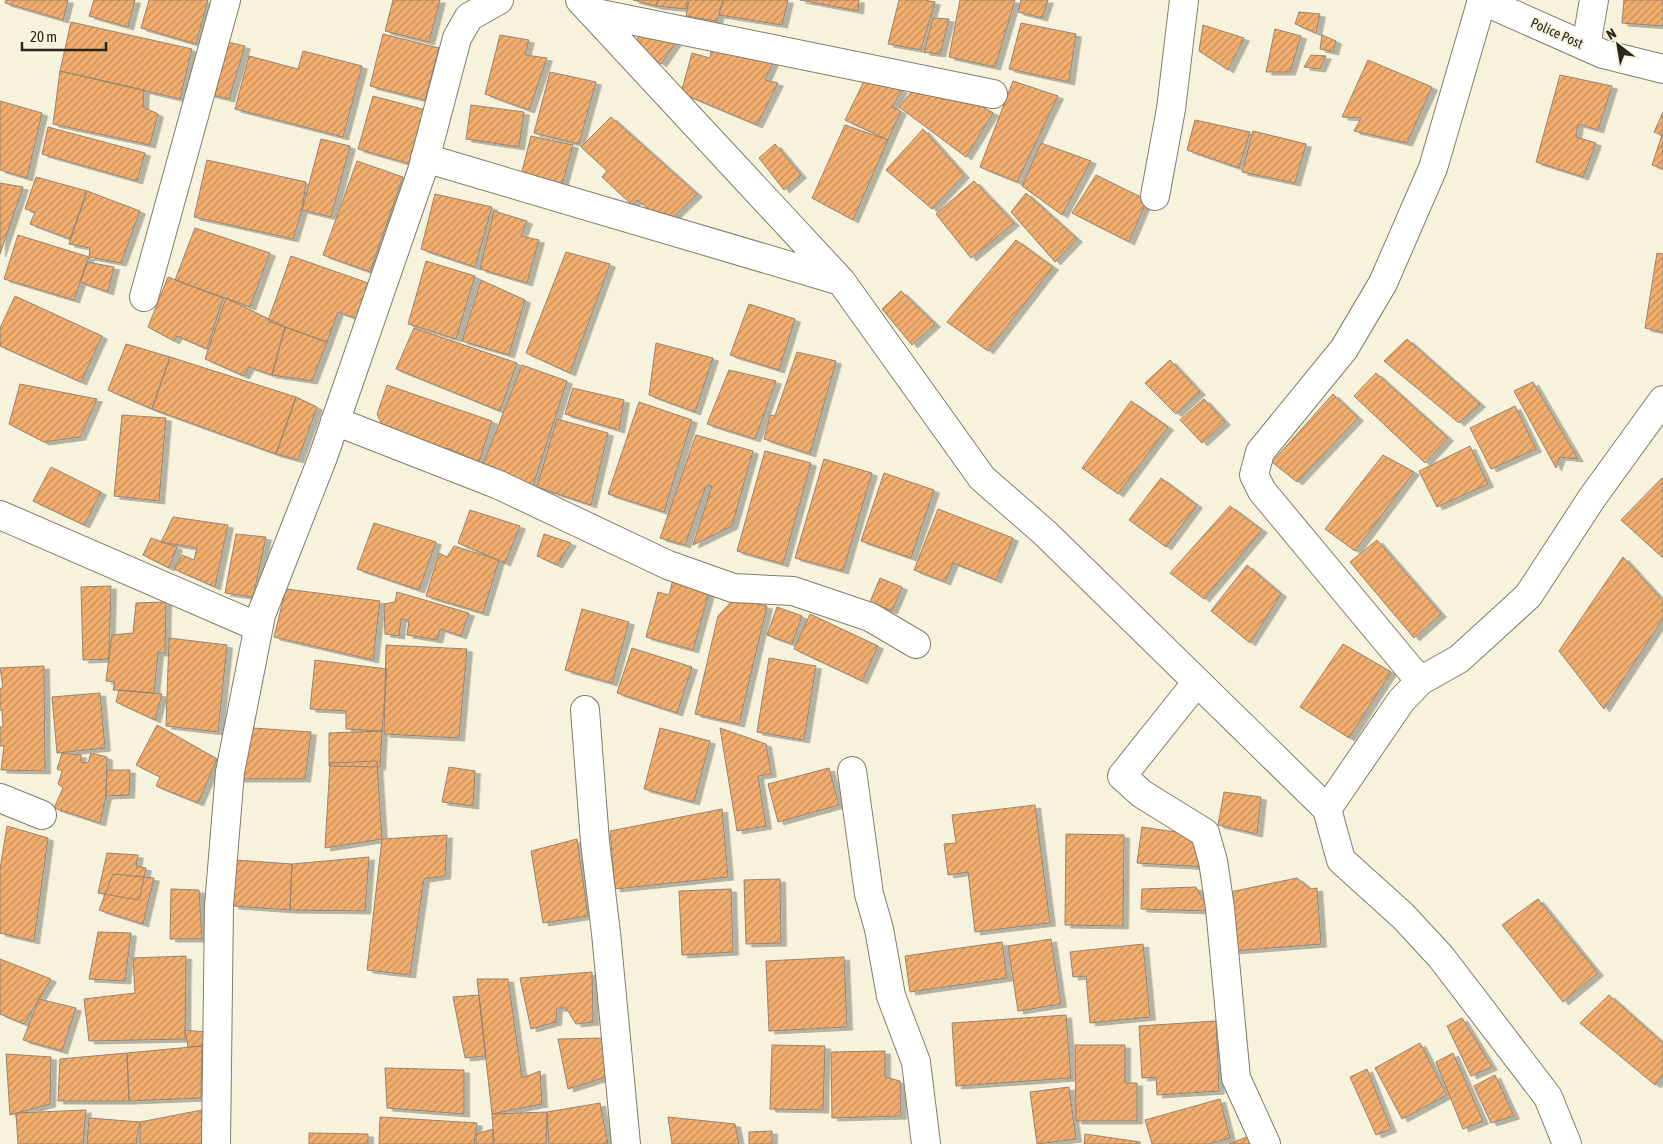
<svg xmlns="http://www.w3.org/2000/svg" width="1663" height="1144" font-family="'Asap Condensed',sans-serif">
	<style>
		.building { fill: url(#building-hatch); stroke: #968475; filter: url(#shadow) }
		.lines { fill: none; stroke-linecap: round; stroke-linejoin: round }
		.minor-casing { stroke: #817e69; stroke-width: 30 }
		.minor { stroke: #fff; stroke-width: 28 }
		.labels { text-anchor: middle; stroke-width: 4; stroke-linejoin: round; paint-order: stroke }
		.street-label { font-size: 14px; fill: #28261e; stroke: #f6f2db }
	</style>
	<defs>
		<pattern id="building-hatch" width="6" height="6" patternUnits="userSpaceOnUse" patternTransform="scale(1.25)"><rect width="6" height="6" fill="#f2ae6e"/><path d="M-1 1l2-2M0 6l6-6M5 7l2-2" fill="none" stroke="#c48d5a"/></pattern>
		<filter id="shadow"><feDropShadow dx="5.5" dy="3" stdDeviation="0" flood-color="#0004"/></filter>
	</defs>
	<rect width="100%" height="100%" fill="#f6f2db"/>
	<path class="building" d="M6,0H68L63,20L5,3Z
		M94,0H135L128,27L89,16Z
		M149,0H208L196,44L141,28Z
		M393,0H440L429,42L385,31Z
		M633,0H658L656,6Z
		M658,0H688L686,9L656,6Z
		M689,0H723L717,21L686,16Z
		M723,0H788L782,25L719,15Z
		M800,0H859L858,11Z
		M899,0H924L935,2L921,50L888,44Z
		M960,0H1015L995,67L949,57Z
		M1021,0H1048L1042,18L1018,12Z
		M1624,0H1663V26L1622,23Z
		M1299,12L1320,14L1316,33L1295,24Z
		M933,18L949,19L940,54L924,52Z
		M71,22L192,49L180,99L60,71Z
		M1021,23L1076,34L1069,82L1009,69Z
		M1203,25L1244,38L1228,70L1199,51Z
		M646,28L681,35L661,64L634,43Z
		M1275,29L1301,36L1290,72H1266Z
		M383,34L439,48L425,100L370,86Z
		M500,35L529,40L525,55L547,58L529,110L485,94Z
		M1322,35L1336,41L1333,52L1320,49Z
		M223,41L245,46L229,99L208,94Z
		M713,41L776,56L765,80L778,83L757,125L681,93L692,53L710,58Z
		M303,51L362,66L343,137L235,109L249,56L298,69Z
		M1311,55L1326,56L1320,69L1304,67Z
		M1368,60L1432,87L1407,143L1354,131L1361,118L1342,117Z
		M60,71L144,90L143,107L158,114L150,145L53,124Z
		M550,72L596,82L579,144L534,133Z
		M1560,75L1612,86L1598,130L1578,124L1576,137L1596,143L1583,177L1536,162Z
		M866,77L902,90L892,107L901,111L888,140L845,120Z
		M1013,81L1058,96L1017,182L980,167Z
		M919,83L961,94L993,113L966,157L899,107Z
		M373,96L426,110L410,164L358,149Z
		M0,101L42,113L27,178L0,170Z
		M471,105L524,112L519,147L466,139Z
		M1663,112V169L1652,165L1662,135L1654,132Z
		M611,117L697,194L667,223L637,200L632,205L602,177L607,171L581,147Z
		M1195,120L1250,132L1239,168L1187,150Z
		M845,125L888,140L853,220L812,198Z
		M48,127L145,153L137,181L42,154Z
		M923,129L964,175L932,209L886,170Z
		M1253,131L1306,144L1295,183L1242,172Z
		M531,136L573,145L559,196L519,183Z
		M321,139L350,146L331,217L302,210Z
		M1041,143L1091,161L1062,215L1022,186Z
		M775,144L801,175L784,190L759,158Z
		M207,160L306,182L302,210L293,239L194,217Z
		M357,161L403,177L370,272L323,255Z
		M1096,175L1147,200L1129,242L1072,213Z
		M36,177L87,191L70,239L30,224L35,212L25,209Z
		M974,181L1014,223L971,258L936,214Z
		M0,183L23,187L0,254Z
		M87,191L140,211L121,263L89,257L90,248L69,244Z
		M1026,193L1077,239L1055,262L1011,212Z
		M435,194L492,207L475,267L421,249Z
		M494,211L527,221L521,236L539,240L527,283L480,269Z
		M195,228L270,253L250,307L175,280Z
		M18,235L89,257L74,300L4,279Z
		M1016,240L1053,267L988,351L947,322Z
		M566,252L610,264L570,373L526,353Z
		M1657,253L1663,254V332L1645,328Z
		M291,256L371,284L358,319L338,312L327,342L268,321Z
		M426,261L475,276L456,339L408,324Z
		M87,262L114,267L108,292L80,282Z
		M168,277L223,298L207,349L177,336L174,341L148,327Z
		M481,280L525,300L509,355L462,341Z
		M901,291L935,324L912,345L882,309Z
		M15,296L102,336L81,382L0,346V328Z
		M226,298L285,327L272,375L249,367L244,376L205,359Z
		M749,304L795,319L779,370L730,355Z
		M285,327L327,342L312,381L272,375Z
		M414,328L517,363L500,411L396,369Z
		M1407,339L1480,404L1459,423L1384,361Z
		M656,343L713,358L695,412L649,395Z
		M126,344L170,357L152,409L108,390Z
		M797,352L836,361L810,454L764,439L770,415L775,416Z
		M170,357L296,397L276,454L152,409Z
		M1170,360L1200,392L1176,414L1145,383Z
		M522,365L567,381L531,492L479,475Z
		M729,370L776,381L755,439L707,424Z
		M1376,373L1448,438L1425,463L1354,396Z
		M1533,382L1578,459L1560,457L1556,468L1514,391Z
		M20,384L97,399L80,437L44,442L9,424Z
		M387,385L492,421L479,462L447,448L443,458L388,437L377,414Z
		M573,388L624,400L619,430L565,414Z
		M1333,394L1358,418L1297,482L1272,462Z
		M296,397L317,407L298,460L276,454Z
		M1204,399L1225,422L1202,443L1180,420Z
		M1131,401L1168,427L1118,494L1082,468Z
		M639,402L692,420L664,512L608,494Z
		M1515,406L1536,449L1491,469L1470,428Z
		M122,415L166,418L159,501L114,496Z
		M557,419L608,433L591,505L537,487Z
		M696,435L753,451L732,526L693,545L712,486H706L685,545L660,538Z
		M1470,446L1488,484L1437,507L1419,471Z
		M765,451L811,463L783,564L737,551Z
		M1383,455L1414,472L1355,551L1325,529Z
		M824,459L872,473L843,571L795,558Z
		M51,467L101,492L84,525L33,501Z
		M884,473L934,490L911,558L861,541Z
		M1161,478L1197,505L1166,547L1129,520Z
		M1662,478H1663V558L1621,520Z
		M1230,506L1262,530L1204,599L1170,573Z
		M938,509L1013,538L996,580L953,563L945,582L914,570Z
		M470,510L520,526L505,563L458,543Z
		M173,517L228,525L215,587L174,569L182,555L194,560L197,548L161,542Z
		M374,523L436,542L419,590L357,569Z
		M236,534L266,537L253,597L225,593Z
		M544,534L571,543L557,565L537,556Z
		M151,538L177,547L169,568L143,555Z
		M1377,540L1441,614L1414,638L1350,562Z
		M454,546L499,560L483,613L426,596L439,553L447,557Z
		M1623,557L1663,601V619L1604,709L1559,651Z
		M1247,565L1281,594L1250,643L1211,611Z
		M880,578L902,587L892,611L870,602Z
		M673,579L710,589L693,650L646,637L658,592L669,595Z
		M111,586L109,659L83,660L81,587Z
		M286,589L380,601L373,660L274,637Z
		M397,592L469,613L461,636L440,629L437,640L407,635L409,621L401,619L399,636L385,634L384,604L395,602Z
		M734,599L767,606L739,724L695,714L718,616Z
		M166,602L165,653H158L154,693L113,690L115,682L106,681L112,635L133,633L136,603Z
		M777,607L802,616L792,644L767,635Z
		M582,609L629,622L612,683L565,670Z
		M810,614L878,646L862,681L794,649Z
		M169,638L227,645L218,732L166,726Z
		M1343,644L1391,672L1349,738L1300,707Z
		M386,645L467,649L459,738L384,734Z
		M632,648L692,667L677,713L617,693Z
		M769,658L816,666L804,740L757,732Z
		M315,660L387,669L382,731L346,729V711L310,709Z
		M44,666L45,771L1,770L4,746H0V727H3L2,711L0,710V689L3,687L0,668Z
		M119,690L162,694L155,720L116,702Z
		M100,693L105,748L57,753L52,697Z
		M157,725L217,759L198,803L156,786L160,777L136,765Z
		M239,727L311,732L305,779H238Z
		M660,728L710,741L694,802L644,789Z
		M720,728L766,744L771,774L758,776L766,826L737,831Z
		M382,731L380,767L329,766V733Z
		M62,753L81,755V762L88,763L91,753L107,757L106,796L100,823L54,808L63,788L58,784L62,771L57,769Z
		M377,761L382,839L325,848L330,763Z
		M449,767L475,771L473,806L442,802Z
		M829,768L839,805L778,822L768,784Z
		M107,770H130L129,795L106,796Z
		M1224,792L1261,797L1257,834L1218,825Z
		M1035,805L1050,923L975,932L968,872L948,875L944,844L956,843L952,815Z
		M722,809L728,877L615,889L610,831Z
		M7,826L48,838L34,941L0,933V869Z
		M1142,827L1196,835L1206,867L1137,863Z
		M1066,834L1124,835L1123,926L1065,925Z
		M447,835L445,876L424,879L410,975L367,970L382,839Z
		M577,839L588,916L543,923L531,851Z
		M107,853L138,855L136,866L146,868L139,900L98,893Z
		M369,857L365,911L290,910L292,864Z
		M235,860L292,864L290,910L233,906Z
		M113,874L154,878L143,924L99,910Z
		M1297,878L1310,889L1317,888L1321,944L1233,951L1230,892Z
		M780,879L781,943L746,944L744,880Z
		M1196,887L1209,911L1141,909L1142,889Z
		M171,889L199,890L202,939H170Z
		M731,889L733,952L682,955L679,891Z
		M1538,899L1598,973L1563,1002L1502,925Z
		M98,932L131,933L125,981L89,979Z
		M1051,939L1061,1004L1018,1011L1008,946Z
		M1002,942L1007,978L910,992L905,956Z
		M1143,944L1150,1017L1090,1023L1086,976L1073,977L1070,952Z
		M186,956L185,1039L89,1041L84,999L135,993L133,958Z
		M844,957L847,1027L769,1031L766,961Z
		M0,959L51,979L24,1024L0,1014Z
		M592,972L593,1022L576,1024L566,1008H557L556,1022L531,1029L520,978Z
		M477,979H508L522,1078L540,1071L542,1104L492,1114Z
		M479,995L486,1056L465,1058L453,997Z
		M1609,995L1663,1043V1076L1655,1085L1580,1023Z
		M39,999L76,1008L62,1051L23,1040Z
		M1066,1015L1071,1078L956,1086L952,1023Z
		M1462,1018L1492,1067L1471,1076L1447,1026Z
		M1216,1021L1219,1091L1157,1095L1156,1077L1142,1078L1139,1026Z
		M185,1030L206,1032L202,1046L188,1047Z
		M602,1038L606,1077L568,1089L558,1039Z
		M1420,1043L1447,1095L1402,1119L1375,1068Z
		M772,1045L825,1046L823,1110L770,1109Z
		M1075,1045H1125V1083H1137V1121H1076Z
		M202,1046L201,1098L129,1101L127,1053Z
		M885,1051V1077L900,1081L901,1116L832,1118L831,1052Z
		M127,1053L129,1101H58L60,1059Z
		M1453,1053L1483,1121L1463,1129L1436,1062Z
		M6,1054L51,1057L50,1104L10,1115Z
		M385,1068L464,1070V1114L387,1108Z
		M1367,1069L1391,1129L1376,1135L1350,1077Z
		M1495,1075L1514,1116L1491,1123L1474,1086Z
		M1069,1087L1076,1139L1037,1144L1030,1092Z
		M1220,1099L1230,1138L1208,1144H1152L1145,1120Z
		M600,1103L608,1144H549L547,1112Z
		M86,1110L83,1144H18L16,1113Z
		M202,1110V1144H140V1122Z
		M547,1112L546,1144H494L492,1114Z
		M380,1117L477,1123L474,1144H379Z
		M668,1117L735,1124L739,1144H672Z
		M89,1118L140,1122L136,1144H87Z
		M493,1129V1144H476V1134Z
		M772,1131V1144H749V1132Z
		M309,1133L368,1134V1144H309Z
		M1085,1134L1140,1142V1144H1084Z
		M1249,1136L1252,1144H1229Z"/>
	<g class="lines">
		<defs>
			<path id="minor" d="M580,0L841,281L982,478L1045,533L1327,809L1341,860L1403,916L1441,957L1548,1097L1567,1144
				M1481,0L1603,54L1663,69
				M591,12L993,94
				M1586,46L1594,0
				M425,158L841,281
				M1155,196L1171,109L1184,0
				M144,297L226,0
				M335,421L499,485L668,565L733,588L793,591L870,617L916,644
				M0,515L258,627
				M1420,681L1262,491L1254,475L1260,452L1344,349L1383,283L1433,168L1482,0
				M1197,682L1122,776L1142,794L1205,833L1213,861L1220,908L1236,1078L1266,1144
				M585,710L595,842L606,933L626,1144
				M852,771L869,894L879,929L891,996L916,1062L926,1144
				M0,798L42,815
				M1327,809L1401,701L1420,681L1459,659L1528,596L1592,498L1663,400
				M216,1144L219,906L230,772L261,615L323,457L422,171L457,38L469,17L499,0"/>
		</defs>
		<use href="#minor" class="minor-casing"/>
		<use href="#minor" class="minor"/>
	</g>
	<g class="labels">
		<g class="street-label">
			<text transform="translate(1557 33) rotate(24)" y="5">Police Post</text>
		</g>
	</g>
	<g transform="translate(1618 45) rotate(329)" stroke="#f6f2db" stroke-width="4" paint-order="stroke">
	<path d="M0-4L9 19L0 12L-9 19Z" fill="#28261e"/>
	<text y="-8" font-size="14" font-weight="bold" text-anchor="middle" fill="#28261e">N</text>
	</g>
	<path d="M22 42v8h84v-8" fill="none" stroke="#28261e" stroke-width="2.5"/>
	<text x="30" y="42" font-size="15" fill="#28261e" stroke="#f6f2db" stroke-width="4" paint-order="stroke">20 m</text>
</svg>
